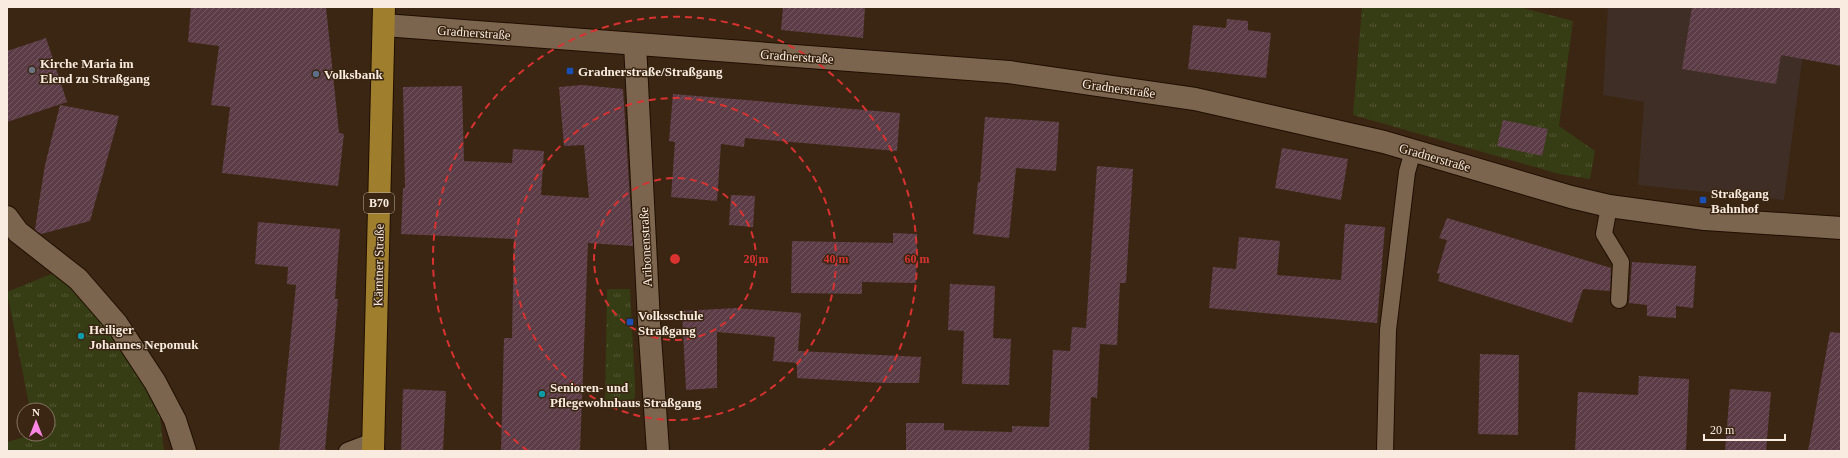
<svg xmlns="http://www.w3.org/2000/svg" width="1848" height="458" font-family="Georgia,serif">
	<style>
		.industrial { fill: #3f2e25 }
		.grass { fill: url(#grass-tufts) }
		.building { fill: url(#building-hatch) }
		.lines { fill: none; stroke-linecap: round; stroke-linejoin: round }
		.service-casing { stroke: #200e00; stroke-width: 18 }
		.minor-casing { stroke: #200e00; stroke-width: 24 }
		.secondary-casing { stroke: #200e00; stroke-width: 24 }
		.primary-casing { stroke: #200e00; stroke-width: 24 }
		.service { stroke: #7c654f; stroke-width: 16 }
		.minor { stroke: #7c654f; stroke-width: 22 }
		.secondary { stroke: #7c654f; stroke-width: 22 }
		.primary { stroke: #9f7f2e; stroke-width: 22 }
		.ring { fill: none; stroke: #d83231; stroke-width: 2; stroke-dasharray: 7 5 }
		.worship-dot { fill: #6b7280; stroke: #3a2612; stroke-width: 1.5 }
		.transit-dot { fill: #1a4fb4; stroke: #3a2612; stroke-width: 1.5 }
		.service-dot { fill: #5c6f8a; stroke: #3a2612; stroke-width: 1.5 }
		.culture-dot { fill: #0f9aa8; stroke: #3a2612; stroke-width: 1.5 }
		.labels { text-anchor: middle; stroke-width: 3; stroke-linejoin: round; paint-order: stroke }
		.shield { fill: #3a2612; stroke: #c0b0a2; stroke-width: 1 }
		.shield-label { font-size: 12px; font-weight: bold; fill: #f9ebdf }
		.street-label { font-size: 13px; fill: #f9ebdf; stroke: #3a2612 }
		.poi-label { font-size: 13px; font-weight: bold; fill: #f9ebdf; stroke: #3a2612; text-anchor: start }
		.centre { fill: #d83231; stroke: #3a2612; stroke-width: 2 }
		.ring-label { font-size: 12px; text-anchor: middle; font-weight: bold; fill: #d83231; stroke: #3a2612; stroke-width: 3; stroke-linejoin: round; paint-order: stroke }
	</style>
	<defs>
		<pattern id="grass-tufts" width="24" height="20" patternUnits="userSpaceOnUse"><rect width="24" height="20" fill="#363c13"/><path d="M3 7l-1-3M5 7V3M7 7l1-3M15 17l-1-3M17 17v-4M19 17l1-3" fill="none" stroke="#545835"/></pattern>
		<pattern id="building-hatch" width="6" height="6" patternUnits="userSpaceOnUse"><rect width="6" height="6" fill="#5c3d47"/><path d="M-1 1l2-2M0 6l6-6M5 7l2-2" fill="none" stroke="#745961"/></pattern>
	</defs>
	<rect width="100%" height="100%" fill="#3a2612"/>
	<path class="industrial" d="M1608,7H1809L1784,200L1638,185L1644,102L1603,95Z"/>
	<path class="grass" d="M1362,7H1519L1573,21L1559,126L1595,151L1590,179L1559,174L1353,115Z
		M56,272L104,321L159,409L164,451H7V442L35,434H48V410H30L7,292Z
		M607,289H630L635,383V397L632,402L605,401Z"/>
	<path class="building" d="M191,7H326L339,133L344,134L338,186L222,173L230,107L211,105L219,46L188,42Z
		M783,7H865L863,38L781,30Z
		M1692,7H1841V66L1781,55L1776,84L1682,69Z
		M1227,19L1248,21V30L1271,33L1266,78L1188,69L1193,25L1226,28Z
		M46,38L67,102L7,122V51Z
		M582,85L623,89L633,246L588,243L580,451H501L504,338H512L514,239L401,234L403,188H405L403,87L462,86L464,161L512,163L513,149L544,151L541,195L589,198L584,145L564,146L559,87Z
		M673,94L900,113L897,151L745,138L744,147L721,144L717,201L671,197L675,142L669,141Z
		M60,105L119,116L90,221L41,234L35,230L39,202L45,165Z
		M985,117L1059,122L1056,171L1016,168L1009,238L973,234L978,182H980Z
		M1503,120L1548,129L1542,156L1497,146Z
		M1282,148L1348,159L1341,200L1275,188Z
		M1097,166L1133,169L1126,283H1120L1117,345L1100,344L1097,398L1091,397L1089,451H906V423H944V430L1012,432V426L1049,427L1053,350L1070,351L1072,327L1086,328Z
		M731,195L755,196L753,227L729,225Z
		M1447,218L1611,268L1610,291L1583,289L1572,323L1438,281L1440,274L1437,273L1447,240L1439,238Z
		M258,222L340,229L335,299H338L325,451H279L296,285L287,284L288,267L255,264Z
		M1345,224L1385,227L1377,323L1209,308L1213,267L1236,269L1239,237L1280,241L1277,275L1341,280Z
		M893,233L917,234L916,283L862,282V294L791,293L792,241L893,243Z
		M1632,262L1696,266L1693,308L1676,306V318L1647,316V305L1629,303Z
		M950,284L995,286L993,338L1011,339L1009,385L962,384L964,331L948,330Z
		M736,308L801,313L798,351L921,357L919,383H883L797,378V363L773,361L775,337L717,332V388L686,390L682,311Z
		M1830,332L1841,333V451H1808Z
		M1480,354L1519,355L1518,435L1478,434Z
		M1639,376L1689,379L1686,451H1575L1578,392L1638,395Z
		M403,389L446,391L443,451H401Z
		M1730,389L1771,392L1766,451H1725Z"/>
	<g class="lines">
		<defs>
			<path id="service" d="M1609,206L1604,234L1621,262L1619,300
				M347,451L373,441
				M1385,451L1388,330L1407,172L1413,151"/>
			<path id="minor" d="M635,44L649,322L658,451
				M7,217L18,232L78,279L117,324L155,382L175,420L185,451"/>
			<path id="secondary" d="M384,25L1009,72L1195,99L1384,142L1571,197L1609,206L1705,219L1841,228"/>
			<path id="primary" d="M373,451L384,7"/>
		</defs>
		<use href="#service" class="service-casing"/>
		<use href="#minor" class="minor-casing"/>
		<use href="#secondary" class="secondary-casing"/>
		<use href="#primary" class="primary-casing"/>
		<use href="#service" class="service"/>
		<use href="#minor" class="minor"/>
		<use href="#secondary" class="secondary"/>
		<use href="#primary" class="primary"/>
	</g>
	<g class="ring">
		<circle cx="675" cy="259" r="81"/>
		<circle cx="675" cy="259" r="161"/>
		<path d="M528 451A242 242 0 1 1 822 451"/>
	</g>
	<circle class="worship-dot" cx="32" cy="70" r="4"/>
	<g class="transit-dot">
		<rect x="566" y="67" width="8" height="8" rx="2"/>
		<rect x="1699" y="196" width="8" height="8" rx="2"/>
		<rect x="626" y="318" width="8" height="8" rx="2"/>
	</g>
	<circle class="service-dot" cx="316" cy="74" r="4"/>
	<g class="culture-dot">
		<circle cx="81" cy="336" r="4"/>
		<circle cx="542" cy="394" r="4"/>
	</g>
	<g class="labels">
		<rect class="shield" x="364" y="193" width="30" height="20" rx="3"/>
		<g class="shield-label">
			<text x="379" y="207">B70</text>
		</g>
		<g class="street-label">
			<text transform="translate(474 32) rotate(4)" y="5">Gradnerstraße</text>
			<text transform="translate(797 56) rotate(4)" y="5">Gradnerstraße</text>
			<text transform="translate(1119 88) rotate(8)" y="5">Gradnerstraße</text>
			<text transform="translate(1435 157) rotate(16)" y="5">Gradnerstraße</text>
			<text transform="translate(645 247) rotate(-93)" y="5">Aribonenstraße</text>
			<text transform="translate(378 265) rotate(-89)" y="5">Kärntner Straße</text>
		</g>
		<g class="poi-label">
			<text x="40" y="68">Kirche Maria im<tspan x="40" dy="15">Elend zu Straßgang</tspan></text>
			<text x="578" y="76">Gradnerstraße/Straßgang</text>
			<text x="324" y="79">Volksbank</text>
			<text x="1711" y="198">Straßgang<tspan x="1711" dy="15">Bahnhof</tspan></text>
			<text x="638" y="320">Volksschule<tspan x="638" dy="15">Straßgang</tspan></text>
			<text x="89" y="334">Heiliger<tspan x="89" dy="15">Johannes Nepomuk</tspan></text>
			<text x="550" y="392">Senioren- und<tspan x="550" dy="15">Pflegewohnhaus Straßgang</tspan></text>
		</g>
	</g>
	<circle cx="675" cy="259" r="6" class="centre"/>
	<g class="ring-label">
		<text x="756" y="263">20 m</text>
		<text x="836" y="263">40 m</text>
		<text x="917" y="263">60 m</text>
	</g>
	<rect width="1848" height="458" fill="none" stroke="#f9ebdf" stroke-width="16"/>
	<g transform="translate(36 422)"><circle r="19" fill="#3a2612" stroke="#867564"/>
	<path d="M0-3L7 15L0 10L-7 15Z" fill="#fc86e4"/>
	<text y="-6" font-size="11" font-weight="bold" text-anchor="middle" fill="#f9ebdf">N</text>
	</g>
	<path d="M1704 434v6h81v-6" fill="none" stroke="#f9ebdf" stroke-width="2"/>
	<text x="1710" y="434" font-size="12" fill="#f9ebdf" stroke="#3a2612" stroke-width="3" paint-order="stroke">20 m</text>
</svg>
